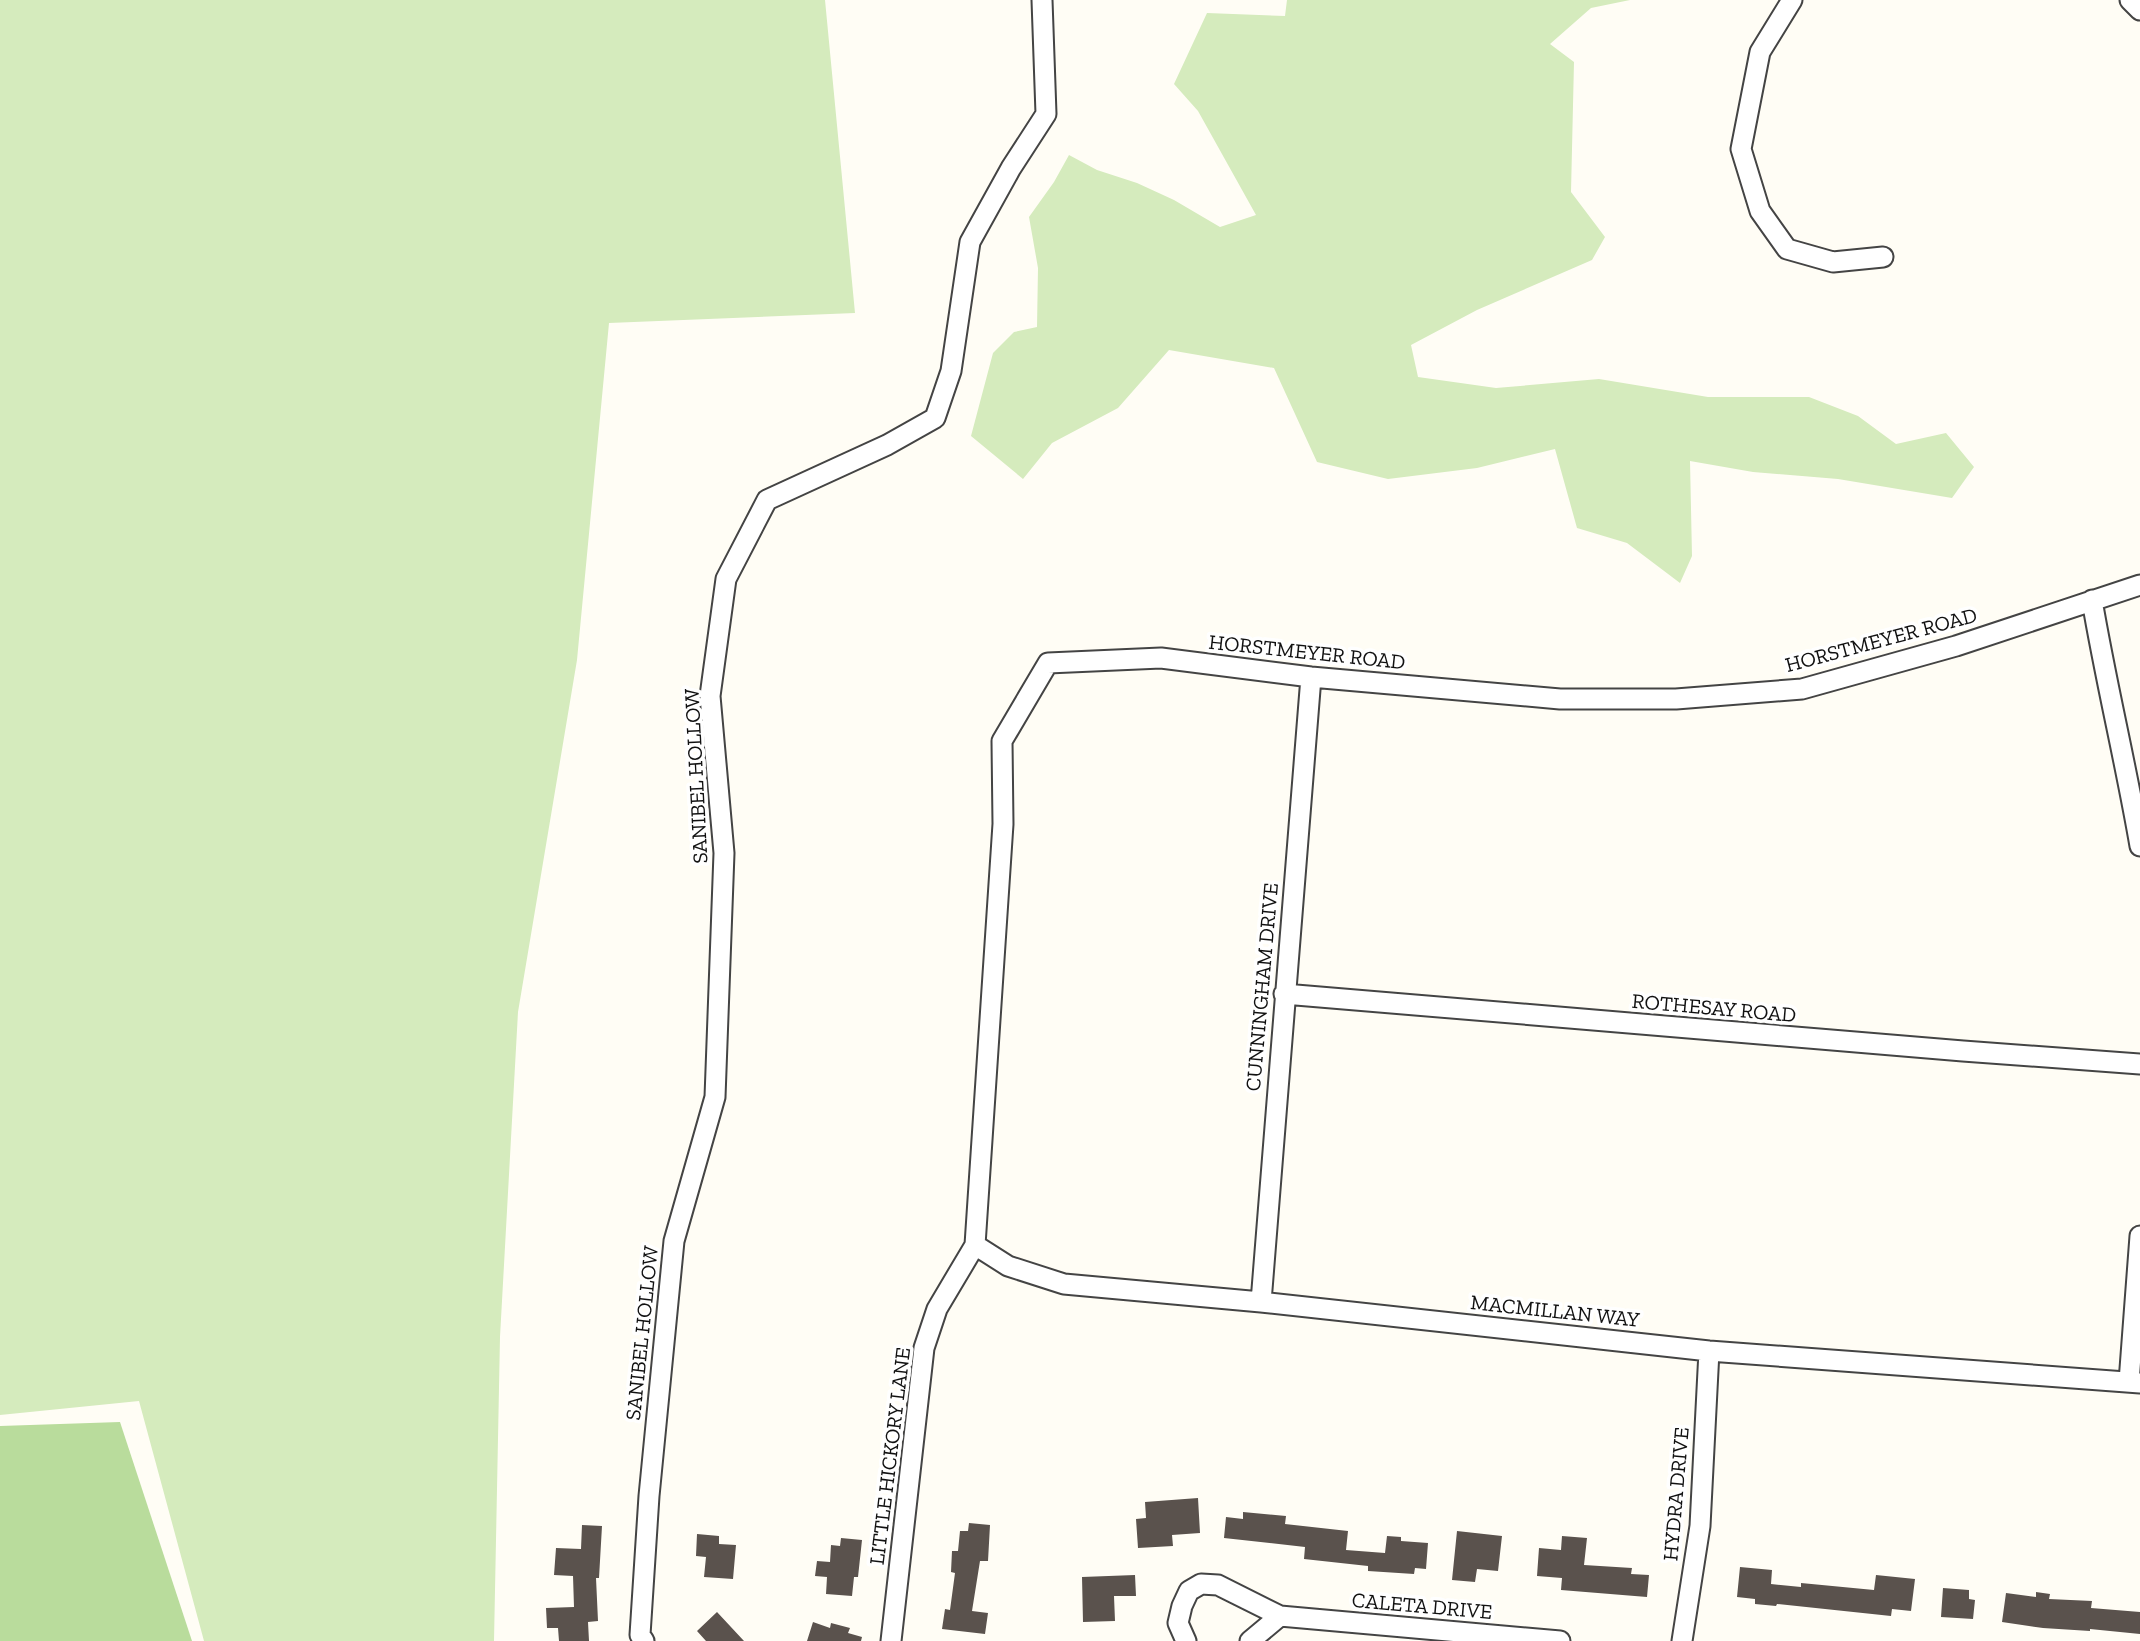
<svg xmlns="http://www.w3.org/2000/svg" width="2140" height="1641" font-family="'Zilla Slab',serif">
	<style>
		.green { fill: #d5ebbd }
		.forest { fill: #b9dc9c }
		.building { fill: #5a524d }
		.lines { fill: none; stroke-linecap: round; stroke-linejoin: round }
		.street-casing { stroke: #444; stroke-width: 23 }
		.street { stroke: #fff; stroke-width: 19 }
		.labels { text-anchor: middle; stroke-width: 7; stroke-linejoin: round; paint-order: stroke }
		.street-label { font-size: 21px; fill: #111; stroke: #fff }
	</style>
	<rect width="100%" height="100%" fill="#fffdf5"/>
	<path class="green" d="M0,0H825L855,313L609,323L577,660L518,1012L500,1337L494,1641H204L139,1401L0,1415Z
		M1287,0H1630L1591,8L1550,44L1574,62L1571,192L1605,237L1592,260L1477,310L1411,345L1418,377L1496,388L1599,379L1708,397H1809L1858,416L1896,444L1946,433L1974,467L1952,498L1838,479L1753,472L1690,461L1692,556L1680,583L1627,543L1577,528L1555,449L1477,468L1388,479L1317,462L1274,368L1169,350L1118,408L1052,443L1023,479L971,436L993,353L1014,332L1037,327L1038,268L1029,217L1054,182L1069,155L1097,170L1137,183L1174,200L1220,227L1256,215L1198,111L1174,84L1207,13L1285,16Z"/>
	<path class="forest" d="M120,1422L192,1641H0V1426Z"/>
	<path class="building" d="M1198,1498L1200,1533L1172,1535L1173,1546L1138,1548L1136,1519L1146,1518L1145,1502Z
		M1243,1512L1286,1516L1285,1524L1348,1531L1346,1550L1385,1553L1387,1536L1401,1537V1541L1428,1543L1426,1569L1415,1568L1414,1574L1368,1571V1566L1304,1559L1305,1547L1224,1538L1226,1517L1243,1519Z
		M969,1523L990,1525L988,1561H980L972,1611L988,1613L985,1634L942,1629L945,1609L950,1610L955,1573L951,1572L952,1551H958L960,1531H968Z
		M582,1525L602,1526L599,1578H596L598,1621L588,1622L589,1641H559L558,1628H547L546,1608L574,1607L573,1576L554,1575L556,1548L581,1549Z
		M1457,1531L1502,1536L1498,1571L1477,1569L1475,1582L1452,1580Z
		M697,1534L719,1536V1544L736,1545L733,1579L704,1577L706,1557L696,1556Z
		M1562,1536L1587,1538L1584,1565L1632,1568L1631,1574L1649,1575L1647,1597L1561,1590L1562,1578L1537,1576L1539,1548L1561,1550Z
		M841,1538L862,1540L858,1577H854L852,1596L826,1594L827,1577L815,1576L817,1561L830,1562L831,1545L840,1546Z
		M1740,1567L1772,1570L1771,1584L1801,1587V1583L1874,1590L1876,1575L1915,1579L1911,1611L1892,1609L1891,1616L1777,1604L1776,1606L1755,1604V1599L1737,1597Z
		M1135,1575L1136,1596H1114L1115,1621L1083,1622L1082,1577Z
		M1943,1588L1969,1590V1599L1975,1600L1973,1619L1941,1617Z
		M2036,1592L2050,1594L2049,1599L2092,1601L2091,1608L2140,1612V1634L2090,1629V1631L2043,1628L2002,1622L2006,1593L2036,1597Z
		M717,1612L744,1641H706L697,1631Z
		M813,1622L830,1628L831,1623L850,1628L848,1633L862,1637L861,1641H807Z"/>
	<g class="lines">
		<defs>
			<path id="street" d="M1792,0L1760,52L1741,149L1760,211L1787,249L1833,262L1883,257
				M2130,0L2140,10
				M2092,600C2106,683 2126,764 2140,846
				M1284,994L1963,1051L2140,1064
				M975,1245L1008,1266L1064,1284L1261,1302L1709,1351L2140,1383
				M1261,1302L1311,677
				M2129,1382L2140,1236
				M644,1641L640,1635L649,1496L674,1241L715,1097L724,853L710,696L726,579L767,500L887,445L935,418L951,371L970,242L1011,168L1046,114L1042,0
				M891,1641L924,1348L937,1309L975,1245L1003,824L1002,741L1048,663L1161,658L1311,677L1560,699H1676L1802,689L1956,646L2140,585
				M1186,1641L1178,1623L1182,1606L1189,1591L1201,1584L1218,1585L1280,1616L1560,1641
				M1250,1641L1280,1616
				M1682,1641L1700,1526L1709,1351"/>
		</defs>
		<use href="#street" class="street-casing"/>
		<use href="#street" class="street"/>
	</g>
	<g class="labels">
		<g class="street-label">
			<text transform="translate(1881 640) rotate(-15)" y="7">HORSTMEYER ROAD</text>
			<text transform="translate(1307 652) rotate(6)" y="7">HORSTMEYER ROAD</text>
			<text transform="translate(696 776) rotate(-93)" y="7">SANIBEL HOLLOW</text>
			<text transform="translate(1262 987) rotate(-85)" y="7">CUNNINGHAM DRIVE</text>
			<text transform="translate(1714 1008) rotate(5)" y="7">ROTHESAY ROAD</text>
			<text transform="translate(1555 1311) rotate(6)" y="7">MACMILLAN WAY</text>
			<text transform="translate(642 1333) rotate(-84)" y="7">SANIBEL HOLLOW</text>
			<text transform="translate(890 1456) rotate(-83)" y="7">LITTLE HICKORY LANE</text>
			<text transform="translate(1676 1494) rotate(-85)" y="7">HYDRA DRIVE</text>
			<text transform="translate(1422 1606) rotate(5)" y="7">CALETA DRIVE</text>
		</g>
	</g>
</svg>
